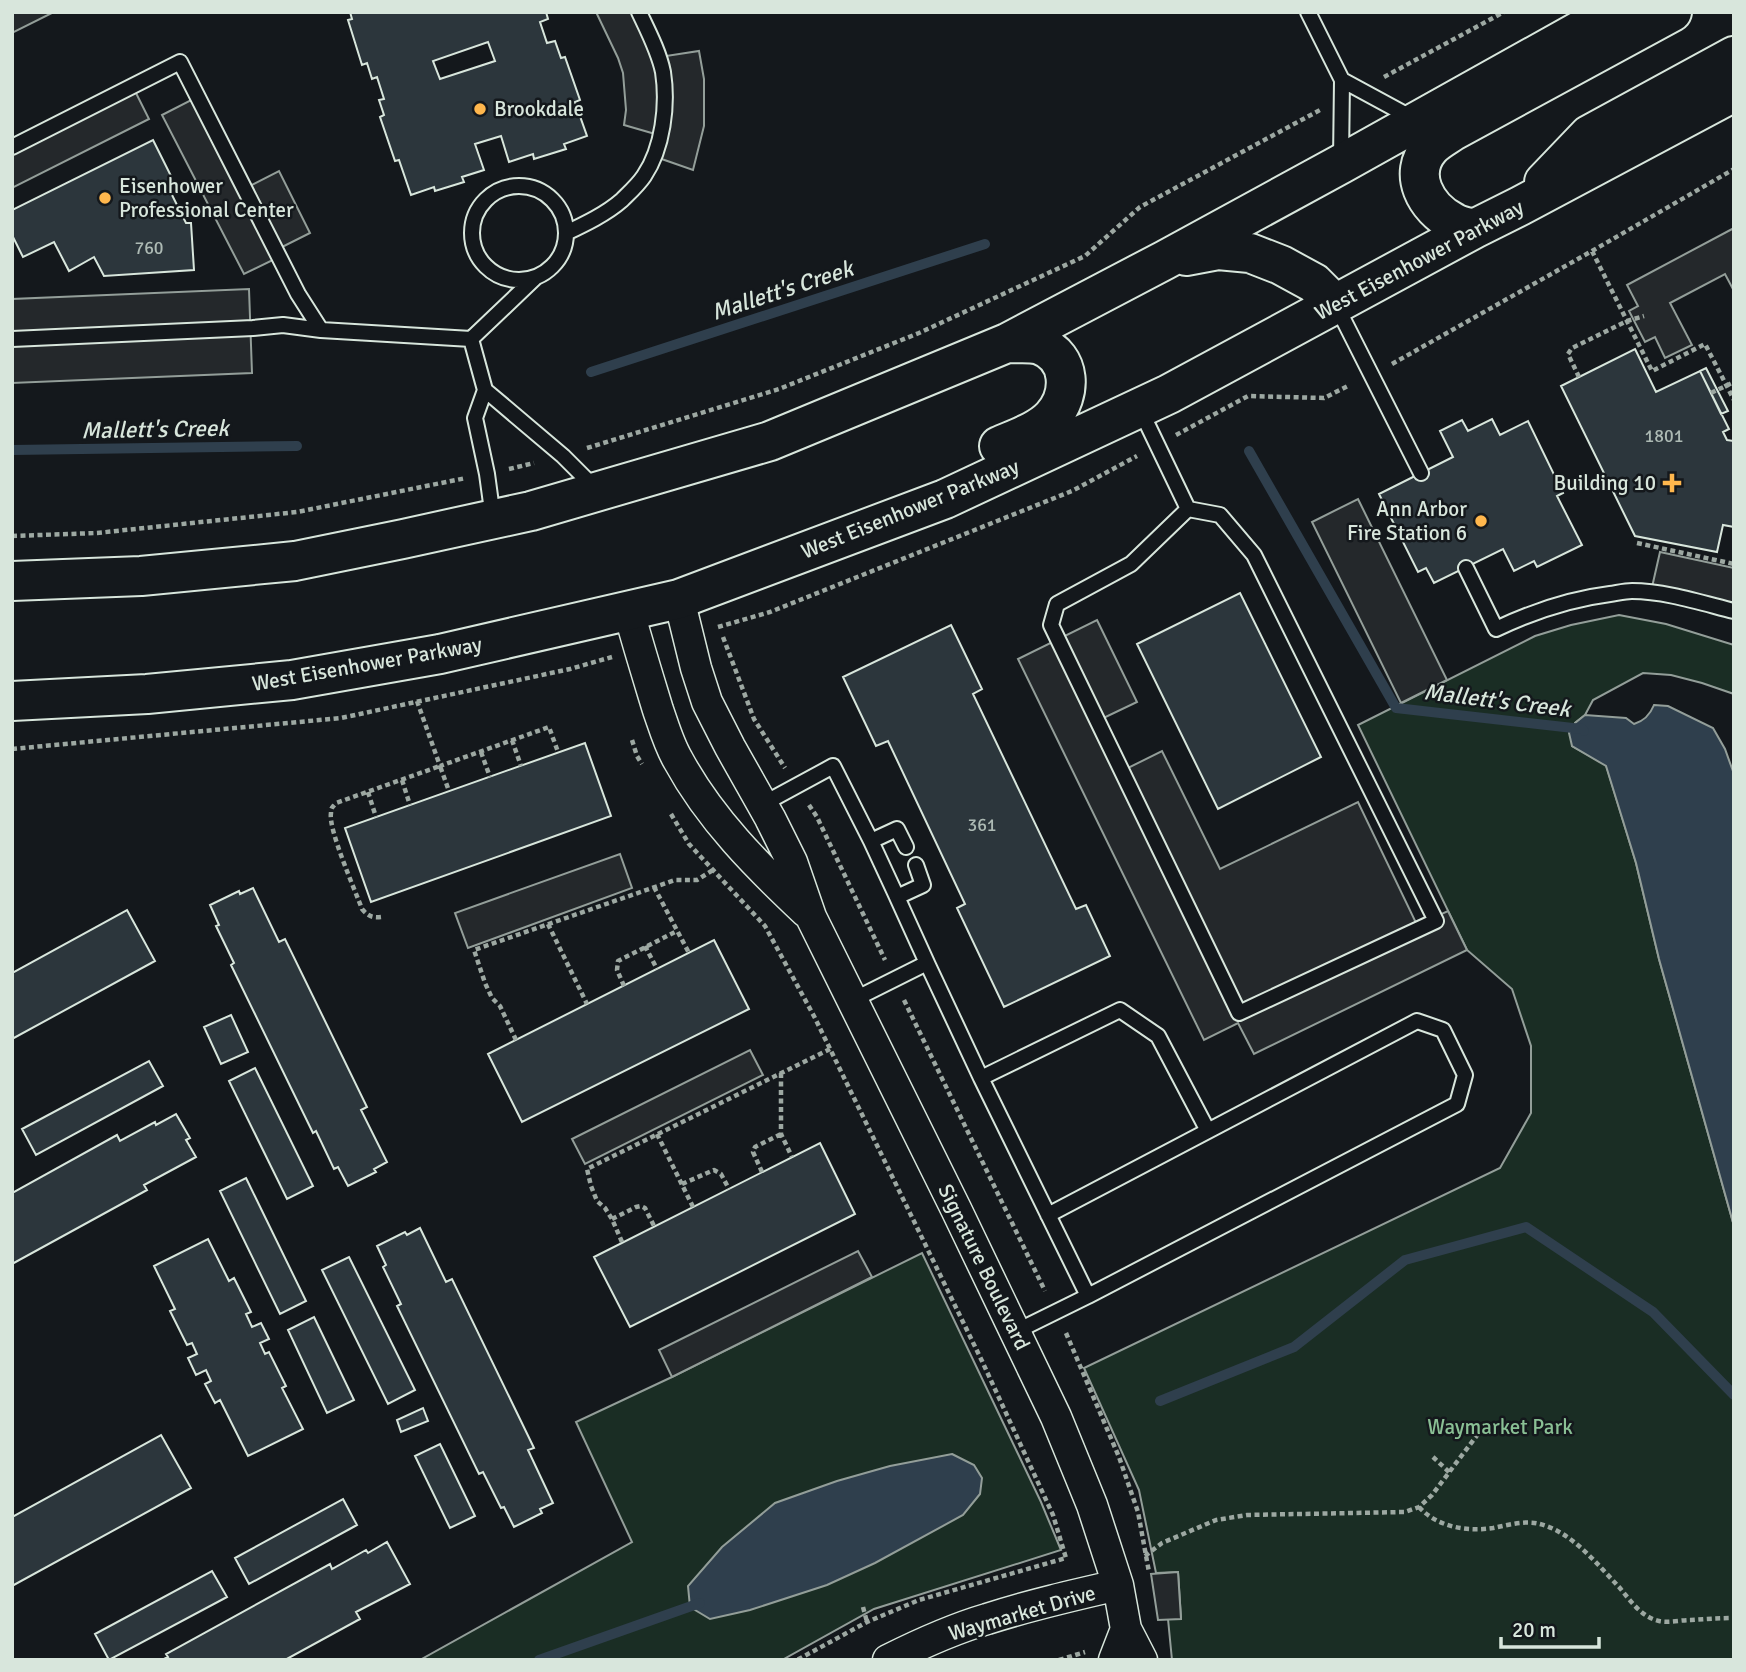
<svg xmlns="http://www.w3.org/2000/svg" width="1746" height="1672" font-family="Signika,sans-serif">
	<style>
		.green { fill: #1a2d24; stroke: #939e99; stroke-width: 2 }
		.parking { fill: #24282b; stroke: #939e99; stroke-width: 2 }
		.water { fill: #2f3f4d; stroke: #939e99; stroke-width: 2 }
		.lines { fill: none; stroke-linecap: round; stroke-linejoin: round }
		.stream { stroke: #2f3f4d; stroke-width: 10 }
		.building { fill: #2c363c; stroke: #d8e6dc; stroke-width: 2; fill-rule: evenodd }
		.service-casing { stroke: #d8e6dc; stroke-width: 18 }
		.minor-casing { stroke: #d8e6dc; stroke-width: 33 }
		.secondary-casing { stroke: #d8e6dc; stroke-width: 42 }
		.path { stroke: #9da8a2; stroke-width: 4.5; stroke-dasharray: 5 3.5; stroke-linecap: butt }
		.service { stroke: #14181c; stroke-width: 14 }
		.minor { stroke: #14181c; stroke-width: 30 }
		.secondary { stroke: #14181c; stroke-width: 38 }
		.poi-dot { fill: #ffb74d; stroke: #14181c; stroke-width: 2.5 }
		.labels { text-anchor: middle; stroke-width: 5; stroke-linejoin: round; paint-order: stroke }
		.number-label { font-size: 18px; fill: #adbab4 }
		.poi-label { font-size: 21px; fill: #d8e6dc; stroke: #14181c; text-anchor: start }
		.street-label { font-size: 21px; fill: #d8e6dc; stroke: #14181c }
		.park-label { font-size: 21px; fill: #8ac095; stroke: #14181c }
		.water-label { font-size: 23px; font-style: italic; fill: #d8e6dc; stroke: #14181c }
	</style>
	<rect width="100%" height="100%" fill="#14181c"/>
	<path class="green" d="M1619,615L1666,624L1734,645V694L1702,683L1671,675L1643,673L1593,700L1585,715L1575,723L1572,746L1606,765L1636,863L1659,959L1734,1226V1660H1172L1168,1619L1181,1618L1178,1572L1156,1573L1139,1490L1084,1368L1500,1168L1531,1113V1046L1512,989L1467,950L1358,725L1535,636L1571,625Z
		M922,1253L1041,1502L1061,1550L874,1609L782,1660H420L632,1542L576,1422L672,1377Z"/>
	<path class="parking" d="M12,12H51L52,13L12,33Z
		M596,12H640L660,57L699,51L704,79V126L693,170L656,157L662,136L624,125L626,110L623,73L618,58Z
		M133,87L149,119L12,188V148Z
		M199,96L246,188L279,171L310,233L276,250L279,257L244,274L162,115Z
		M1734,228V291L1725,274L1670,303L1692,345L1665,358L1655,337L1645,342L1629,311L1638,306L1627,285Z
		M249,289L252,373L12,383V299Z
		M1358,499L1447,680L1401,703L1312,522Z
		M1660,552L1734,568V614L1650,596Z
		M1097,620L1137,702L1095,722L1120,772L1162,751L1220,869L1358,802L1417,925L1448,911L1467,950L1254,1054L1238,1023L1204,1040L1018,659Z
		M620,854L632,888L468,948L455,913Z
		M750,1050L763,1075L585,1164L572,1139Z
		M858,1251L872,1277L672,1377L659,1350Z
		M1178,1572L1181,1619L1158,1620L1151,1574Z"/>
	<path class="water" d="M1654,705L1668,706L1713,728L1725,749L1734,774V1226L1659,959L1636,863L1606,766L1572,746L1569,733L1575,723L1585,715L1626,718L1634,724C1644,721 1650,715 1654,705Z
		M952,1454L974,1465L982,1478L980,1494L963,1515L875,1563L827,1585L750,1610L710,1619L690,1607L688,1586L722,1547L775,1503L837,1481L890,1466Z"/>
	<g class="lines">
		<path class="stream" d="M591,372L985,244
			M12,450L297,446
			M1249,451L1396,708L1582,729L1584,731
			M1160,1401L1294,1347L1405,1260L1526,1227L1653,1312L1734,1395
			M539,1660L700,1603"/>
	</g>
	<path class="building" d="M350,12H546L548,19L540,22L547,43L555,41L561,58L565,57L580,100L575,102L587,136L564,144L566,149L534,159L533,154L509,162L501,136L475,144L484,170L462,177L464,182L435,191L434,187L411,195L399,160L395,161L380,117L384,115L379,100L384,99L377,77L372,79L367,63L362,65L348,20L352,19ZM488,42L495,61L440,79L433,61Z
		M153,140L174,182L167,185L186,223H191L194,270L104,276L94,257L69,271L54,242L23,257L12,235V210Z
		M1635,349L1656,392L1700,371L1729,429L1723,432L1727,440L1734,441V527L1723,525L1717,552L1635,536L1561,386Z
		M1706,368L1728,411L1721,414L1700,371Z
		M1492,419L1500,435L1528,421L1563,493L1557,496L1582,545L1537,567L1534,561L1514,571L1503,549L1434,583L1426,568L1418,572L1379,494L1453,457L1440,431L1462,420L1468,431Z
		M1240,593L1321,757L1218,809L1137,644Z
		M951,625L982,689L973,694L1076,909L1086,905L1110,956L1004,1007L957,908L965,904L888,741L876,746L843,677Z
		M585,743L611,816L371,902L345,828Z
		M253,888L279,942L285,939L367,1107L361,1110L387,1162L374,1169L376,1172L348,1186L338,1167L334,1169L316,1131L313,1133L231,965L234,963L216,926L219,925L210,905L239,891L240,894Z
		M127,910L155,961L12,1039V973Z
		M714,940L749,1009L522,1122L488,1054Z
		M231,1015L248,1052L221,1064L204,1027Z
		M149,1061L163,1086L36,1155L22,1129Z
		M255,1068L313,1186L287,1199L229,1081Z
		M176,1114L190,1138L186,1140L196,1157L144,1185L147,1190L12,1264V1193L117,1135L120,1141L155,1122L156,1125Z
		M820,1143L855,1214L630,1327L594,1257Z
		M246,1178L306,1301L280,1314L220,1191Z
		M420,1228L446,1282L452,1279L534,1448L528,1450L553,1503L540,1509L542,1513L514,1527L504,1507L501,1508L483,1472L479,1474L397,1306L401,1304L383,1267L386,1265L377,1246L405,1232L407,1235Z
		M208,1239L229,1281L234,1278L251,1312L246,1314L252,1327L261,1323L269,1339L260,1343L265,1354L269,1352L286,1386L282,1388L303,1429L248,1456L220,1400L215,1403L205,1384L211,1381L206,1370L196,1375L188,1358L197,1354L192,1343L187,1345L170,1311L175,1309L154,1266Z
		M349,1257L415,1390L388,1404L322,1270Z
		M314,1317L354,1400L327,1413L288,1330Z
		M423,1408L428,1421L401,1432L397,1420Z
		M161,1435L191,1488L12,1586V1517Z
		M440,1444L475,1516L450,1528L415,1456Z
		M343,1499L357,1525L249,1584L235,1558Z
		M387,1542L410,1584L356,1612L360,1619L285,1660H162L168,1657L166,1654L330,1564L332,1569L366,1550L368,1553Z
		M212,1571L227,1597L109,1660L95,1634Z"/>
	<g class="lines">
		<defs>
			<path id="service" d="M1308,12L1342,80L1341,160
				M1342,80L1414,119
				M12,147L180,62L298,294L321,330L283,325L253,328L12,339
				M472 233a47 47 0 1 1 94 0a47 47 0 1 1-94 0Z
				M566,233C585,224 606,214 622,200C629,193 638,185 644,176C663,148 668,105 663,72C659,52 648,31 639,12
				M535,278L471,339L485,390L563,456L595,488
				M1336,305L1421,473
				M321,330L471,339
				M485,390L475,418L487,474L493,518
				M1140,409L1188,509L1131,564L1057,604L1051,625L1239,1013L1436,921L1254,555L1220,515L1188,509
				M1466,568L1496,629C1534,611 1569,599 1610,594C1617,593 1625,591 1632,591C1665,591 1702,603 1734,611
				M763,804L833,766L871,841
				M897,897L871,841L897,829L906,847
				M927,963L981,1078L1120,1010L1158,1036L1208,1131
				M853,1000L927,963L897,897L923,885L916,865
				M981,1078L1088,1296L1015,1332
				M1048,1215L1417,1021L1443,1030L1465,1075L1457,1104L1088,1296"/>
			<path id="minor" d="M679,599L696,668L707,702L730,747L770,818L792,862L811,917L956,1209L1056,1417L1092,1505L1118,1585L1126,1629L1142,1660
				M629,612C638,645 648,677 658,710C664,727 669,745 678,760C710,819 757,866 806,912
				M888,1660C920,1644 953,1629 987,1619C1030,1605 1074,1595 1118,1585
				M1114,1660L1126,1629"/>
			<path id="secondary" d="M1544,182L1589,135L1734,56
				M1474,229C1467,227 1459,226 1453,222C1426,208 1407,174 1430,148C1436,141 1446,136 1453,131L1672,12
				M1186,256L1218,250L1250,253L1281,265L1314,283L1335,304
				M999,446C1017,438 1039,431 1052,417C1072,395 1072,357 1040,345C1031,342 1017,344 1007,343
				M12,581L141,576L295,561L403,539L531,511L770,441L1007,343L1165,260L1341,164L1613,12
				M12,701L147,694L292,680L440,654L679,599L945,499L1169,394L1474,229L1520,206L1734,92"/>
		</defs>
		<use href="#service" class="service-casing"/>
		<use href="#minor" class="minor-casing"/>
		<use href="#secondary" class="secondary-casing"/>
		<path class="path" d="M1384,77L1504,12
			M1592,251L1652,371L1705,344L1734,400
			M1392,364L1592,251L1734,169
			M1579,377L1568,354L1572,348L1627,321L1644,316
			M1711,393L1734,382
			M1176,435L1248,396L1324,398L1350,385
			M587,448L779,389L919,333L1085,256L1140,207L1320,110
			M509,469L534,463
			M12,536L97,533L297,512L466,478
			M1637,543L1734,564
			M718,627L770,612L1072,491L1137,456
			M723,637L754,719L785,768
			M417,701L440,766L549,727L558,752
			M512,740L521,766
			M632,740L637,756L642,764
			M12,749L341,718L570,669L612,657
			M481,752L490,777
			M402,780L410,805
			M368,792L376,817
			M809,805L817,817L885,960
			M671,814L689,844L765,926L815,1018L982,1361L1053,1515L1066,1558L919,1600L867,1622L797,1660
			M654,887L689,953
			M381,917C372,918 368,916 362,909C355,890 328,829 331,813C331,807 332,808 336,803L440,766L449,791
			M548,924L587,1004
			M645,946L657,969
			M624,986L617,970L618,961L677,931
			M904,1000L1045,1291
			M516,1040L500,1006L492,998L485,983L474,950L675,880H697L713,870
			M781,1073V1134L792,1157
			M657,1134L693,1207
			M762,1172L753,1152L755,1147L781,1134
			M682,1184L714,1170L721,1174L729,1189
			M612,1219L636,1207L641,1206L645,1208L654,1226
			M622,1242L612,1219L605,1208L597,1201L591,1186L587,1169L830,1049
			M1066,1333L1119,1457L1138,1512L1149,1572
			M1433,1457L1449,1472
			M1419,1507C1437,1527 1467,1532 1493,1528C1508,1525 1525,1520 1540,1524C1572,1532 1598,1565 1619,1587C1630,1600 1641,1617 1659,1621C1669,1623 1681,1620 1691,1620C1705,1619 1719,1618 1734,1618
			M1145,1556L1162,1543L1216,1520L1247,1515L1405,1512L1419,1507L1432,1495L1481,1430
			M863,1607L867,1622
			M1059,1660L1085,1652"/>
		<use href="#service" class="service"/>
		<use href="#minor" class="minor"/>
		<use href="#secondary" class="secondary"/>
	</g>
	<g class="poi-dot">
		<circle cx="480" cy="109" r="7"/>
		<circle cx="105" cy="198" r="7"/>
		<path d="M1668.5 472.5h7v7h7v7h-7v7h-7v-7h-7v-7h7z"/>
		<circle cx="1481" cy="521" r="7"/>
	</g>
	<g class="labels">
		<g class="number-label">
			<text x="149" y="254">760</text>
			<text x="1664" y="442">1801</text>
			<text x="982" y="831">361</text>
		</g>
		<g class="poi-label">
			<text x="494" y="116">Brookdale</text>
			<text x="119" y="193">Eisenhower<tspan x="119" dy="24">Professional Center</tspan></text>
			<text x="1656" y="490" text-anchor="end">Building 10</text>
			<text x="1467" y="516" text-anchor="end">Ann Arbor<tspan x="1467" dy="24">Fire Station 6</tspan></text>
		</g>
		<g class="street-label">
			<text transform="translate(1419 260) rotate(-28)" y="7">West Eisenhower Parkway</text>
			<text transform="translate(910 509) rotate(-22)" y="7">West Eisenhower Parkway</text>
			<text transform="translate(367 664) rotate(-10)" y="7">West Eisenhower Parkway</text>
			<text transform="translate(984 1267) rotate(64)" y="7">Signature Boulevard</text>
			<text transform="translate(1022 1613) rotate(-16)" y="7">Waymarket Drive</text>
		</g>
		<g class="park-label">
			<text x="1500" y="1434">Waymarket Park</text>
		</g>
		<g class="water-label">
			<text transform="translate(782 290) rotate(-18)" y="8">Mallett's Creek</text>
			<text transform="translate(155 429) rotate(-1)" y="8">Mallett's Creek</text>
			<text transform="translate(1497 700) rotate(7)" y="8">Mallett's Creek</text>
		</g>
	</g>
	<rect width="1746" height="1672" fill="none" stroke="#d8e6dc" stroke-width="28"/>
	<path d="M1501 1637v10h98v-10" fill="none" stroke="#d8e6dc" stroke-width="3.5"/>
	<text x="1512" y="1637" font-size="21" fill="#d8e6dc" stroke="#14181c" stroke-width="5" paint-order="stroke">20 m</text>
</svg>
